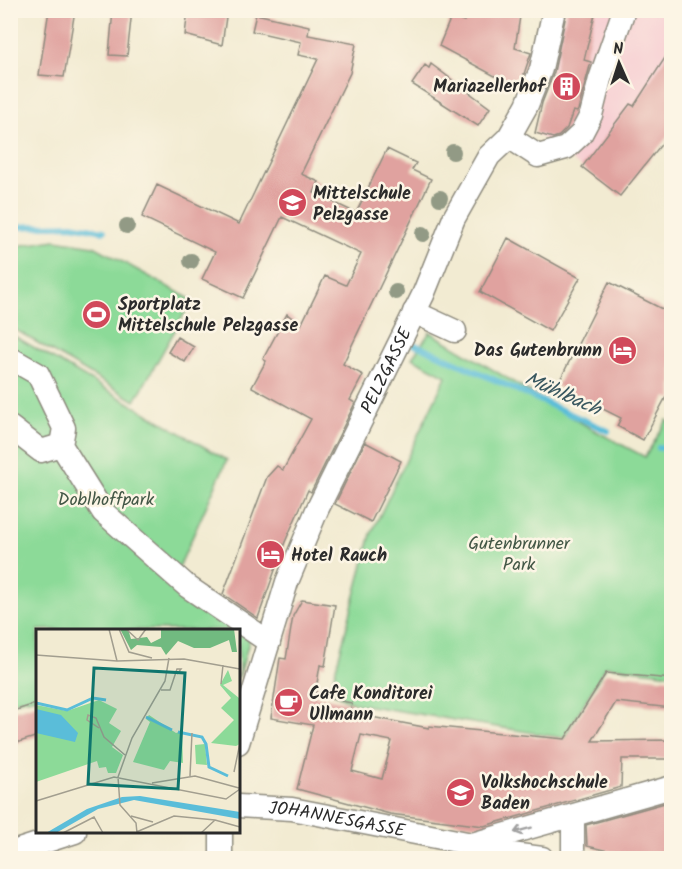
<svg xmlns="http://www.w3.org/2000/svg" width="682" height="869" font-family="Kalam,sans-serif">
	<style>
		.built { fill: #f7cfd3 }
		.green { fill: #8cda98; stroke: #5c8262; stroke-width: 1.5 }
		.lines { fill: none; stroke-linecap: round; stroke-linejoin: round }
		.stream { stroke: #5abdd9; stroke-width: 6 }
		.building { fill: #e0a29f; fill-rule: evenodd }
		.minor-casing { stroke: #8e8b7e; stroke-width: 25 }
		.minor { stroke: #fff; stroke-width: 22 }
		.tree { fill: #929a85 }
		.oneway { stroke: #a0a0a0 }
		.labels { text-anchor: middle; stroke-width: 5; stroke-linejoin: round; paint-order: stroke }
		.poi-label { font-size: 18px; font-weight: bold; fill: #2b2b2b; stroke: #fcf5e5; text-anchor: start }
		.street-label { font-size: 18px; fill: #2b2b2b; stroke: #fcf5e5 }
		.park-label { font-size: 18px; fill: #435746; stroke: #fcf5e5 }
		.water-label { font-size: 20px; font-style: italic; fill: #39575f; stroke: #fcf5e5 }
		.inset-river { fill: none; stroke: #5abdd9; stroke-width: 3 }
		.inset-road { fill: none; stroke: #a29e8f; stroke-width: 1.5 }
		.view { fill: #0f766e; fill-opacity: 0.15; stroke: #0f766e; stroke-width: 3 }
		.inset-edge { fill: none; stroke: #2b2b2b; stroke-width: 3 }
	</style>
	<rect width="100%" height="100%" fill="#fcf5e5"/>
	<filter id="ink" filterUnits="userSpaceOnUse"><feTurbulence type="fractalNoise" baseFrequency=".0167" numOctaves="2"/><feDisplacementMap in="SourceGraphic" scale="12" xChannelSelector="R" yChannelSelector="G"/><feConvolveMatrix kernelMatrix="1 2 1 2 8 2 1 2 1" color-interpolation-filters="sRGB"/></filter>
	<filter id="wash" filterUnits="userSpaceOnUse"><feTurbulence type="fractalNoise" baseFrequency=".008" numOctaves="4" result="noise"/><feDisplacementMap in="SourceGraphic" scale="24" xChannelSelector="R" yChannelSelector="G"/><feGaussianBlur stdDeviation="1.35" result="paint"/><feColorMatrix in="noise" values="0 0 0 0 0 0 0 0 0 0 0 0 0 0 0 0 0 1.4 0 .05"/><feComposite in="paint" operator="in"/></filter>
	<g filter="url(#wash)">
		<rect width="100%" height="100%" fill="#f2ebd2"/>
		<path class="built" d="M565,11H671V136L669,135L620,196L535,133Z"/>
		<path class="green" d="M55,240L94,246L192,300L135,401L11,327V247Z
			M430,332L590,428L645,457L667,420L671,423V674L606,666L564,738L352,703L330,691L371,534L446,376L412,358Z
			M11,334L227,460L171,585L250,638L239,678L238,630H38L37,697L11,702Z"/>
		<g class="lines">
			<path class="stream" d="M10,227L72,225L104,231
				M406,342L424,348L608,431
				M659,448L672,447"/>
		</g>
		<g id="blocks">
			<path class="building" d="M49,10H75L64,77L39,75Z
				M113,10H132L127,56L109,55Z
				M188,10H227L222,45L185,35Z
				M467,10H521L515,48L531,53L519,89L439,46L451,17L464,21Z
				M567,10H596L584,60L591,62L578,110L577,112L573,111L567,128L559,136L553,138L535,133L542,103L554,72Z
				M256,14L309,26L308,35L356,44L350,73L301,174L319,182L314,193L356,213L387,149L416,163L412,170L431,179L343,364L363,375L350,400L355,403L311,492L308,490L285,542L258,618L223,594L267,477L277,466L283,470L311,419L252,387L266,361L263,359L287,314L301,325L325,276L346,285L361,254L282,217L243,298L202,279L215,252L142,217L157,185L239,224L318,59L298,55L301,42L252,31Z
				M672,47V131L620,196L582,167L630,104L634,106Z
				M431,64L490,108L478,126L412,84L425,65L429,68Z
				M508,238L580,278L550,331L480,292Z
				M609,282L672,314V399L666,397L643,440L617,426L621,418L557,386Z
				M177,337L194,347L185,362L168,352Z
				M365,442L401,461L371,522L335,504Z
				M302,600L335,605L325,666L320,665L315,696L352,703L350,713L429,728V726L565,739L606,673L672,679V708L616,702L592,741L672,740V759H622L621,787L484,826L390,814L297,789L313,725L271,718L280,658L286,659L293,616ZM361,735L392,741L382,779L352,771Z
				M38,703V736L10,745V712Z
				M672,801V832H667L665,858H638L587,846L586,825Z"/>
		</g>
	</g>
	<g filter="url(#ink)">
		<use href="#blocks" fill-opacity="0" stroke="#8e8b7e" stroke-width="1.5"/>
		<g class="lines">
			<defs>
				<g id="minor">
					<path d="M509,137L538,156L566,148L581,134L591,115L600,79L624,10"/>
					<path d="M414,312L455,331"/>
					<path d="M10,358L38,374L64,428L61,445L103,512L188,587L269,642"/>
					<path d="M10,427L41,451L61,445"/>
					<path id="s1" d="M238,743L287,582L317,510L423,295L454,218L489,156L509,137L527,105L541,69L554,10"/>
					<path id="s2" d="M238,806L292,809L472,844L496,852L542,858"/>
					<path d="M573,816V858"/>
					<path d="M472,844L672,787"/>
					<path d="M10,853L75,832"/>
					<path d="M221,858V832"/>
				</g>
			</defs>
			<use href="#minor" class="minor-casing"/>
			<use href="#minor" class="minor"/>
		</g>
		<g class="tree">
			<circle cx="453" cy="152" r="8"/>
			<circle cx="440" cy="198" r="8"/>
			<circle cx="127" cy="226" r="8"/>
			<circle cx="423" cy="234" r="8"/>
			<circle cx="191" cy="261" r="8"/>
			<circle cx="396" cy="292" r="8"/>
		</g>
		<defs><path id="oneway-shaft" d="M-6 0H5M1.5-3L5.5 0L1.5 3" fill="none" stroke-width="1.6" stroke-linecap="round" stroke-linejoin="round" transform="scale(1.5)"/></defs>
		<use class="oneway" href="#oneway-shaft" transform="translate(523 830) rotate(165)"/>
	</g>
	<defs>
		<symbol id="building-disc" viewBox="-11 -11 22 22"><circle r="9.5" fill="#d1495b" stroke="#fcf5e5"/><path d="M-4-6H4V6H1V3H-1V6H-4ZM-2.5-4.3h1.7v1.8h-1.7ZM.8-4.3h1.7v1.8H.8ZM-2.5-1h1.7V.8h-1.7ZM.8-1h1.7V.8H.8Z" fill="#fff"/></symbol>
		<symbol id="school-disc" viewBox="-11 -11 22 22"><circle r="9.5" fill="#d1495b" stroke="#fcf5e5"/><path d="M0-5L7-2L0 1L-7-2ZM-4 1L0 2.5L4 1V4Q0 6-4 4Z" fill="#fff"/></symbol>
		<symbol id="stadium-disc" viewBox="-11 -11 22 22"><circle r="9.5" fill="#d1495b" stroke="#fcf5e5"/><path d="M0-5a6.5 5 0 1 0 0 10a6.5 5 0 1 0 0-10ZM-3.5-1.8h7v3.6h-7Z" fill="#fff"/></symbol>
		<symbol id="hotel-disc" viewBox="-11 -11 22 22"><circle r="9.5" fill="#d1495b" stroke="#fcf5e5"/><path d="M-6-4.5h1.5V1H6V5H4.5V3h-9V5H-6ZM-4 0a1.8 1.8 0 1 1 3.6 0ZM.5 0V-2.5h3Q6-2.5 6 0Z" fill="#fff"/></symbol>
		<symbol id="cafe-disc" viewBox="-11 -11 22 22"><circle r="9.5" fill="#d1495b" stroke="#fcf5e5"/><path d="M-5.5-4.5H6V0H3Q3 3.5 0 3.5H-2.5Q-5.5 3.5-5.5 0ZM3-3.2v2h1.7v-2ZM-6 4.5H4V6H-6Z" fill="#fff"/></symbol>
	</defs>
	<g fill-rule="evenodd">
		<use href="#building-disc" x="550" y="70" width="33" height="33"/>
		<use href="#school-disc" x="276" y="186" width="33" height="33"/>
		<use href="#stadium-disc" x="80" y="298" width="33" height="33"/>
		<use href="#hotel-disc" x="606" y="334" width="33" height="33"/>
		<use href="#hotel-disc" x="254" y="538" width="33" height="33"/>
		<use href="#cafe-disc" x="272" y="686" width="33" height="33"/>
		<use href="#school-disc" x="444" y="776" width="33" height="33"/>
	</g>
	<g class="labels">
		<g class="poi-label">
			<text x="545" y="92" text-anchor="end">Mariazellerhof</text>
			<text x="313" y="199">Mittelschule<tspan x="313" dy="21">Pelzgasse</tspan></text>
			<text x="118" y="310">Sportplatz<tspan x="118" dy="21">Mittelschule Pelzgasse</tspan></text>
			<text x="602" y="356" text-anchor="end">Das Gutenbrunn</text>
			<text x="291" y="561">Hotel Rauch</text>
			<text x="309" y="699">Cafe Konditorei<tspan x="309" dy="21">Ullmann</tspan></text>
			<text x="481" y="788">Volkshochschule<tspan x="481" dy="21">Baden</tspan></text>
		</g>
		<g class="street-label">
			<text dy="6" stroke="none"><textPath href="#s1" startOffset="402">PELZGASSE</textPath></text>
			<text dy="6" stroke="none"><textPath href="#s2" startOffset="100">JOHANNESGASSE</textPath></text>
		</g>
		<g class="park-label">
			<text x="106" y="505">Doblhoffpark</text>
			<text x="519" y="549">Gutenbrunner<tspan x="519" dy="21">Park</tspan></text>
		</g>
		<g class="water-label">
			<text transform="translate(563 393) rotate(24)" y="7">Mühlbach</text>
		</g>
	</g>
	<g transform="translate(36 629)">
		<rect width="204" height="204" fill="#f2ebd2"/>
		<path d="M192,41L196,52L187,56L203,69L204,115L200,117L175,114L198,91L185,79L195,69L184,56ZM63,71L81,80L73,94L85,102L76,118L87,126L80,144H72L70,138L63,139L61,132L0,153V76L31,82ZM113,86L140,104L146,102L147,134L134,132L128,141L97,133L114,93L110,90ZM169,115L171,136L160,135L159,116Z" fill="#8cda98"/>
		<path d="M84,0H92L95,10L111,8L115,14L125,9V0H198L201,23H196L193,11L174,19H158L142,12L130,26L125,18L101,16L95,21Z" fill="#71ba80"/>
		<path d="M0,80L25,86L42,104L39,113L0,104ZM104,167L204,183V190L98,171L62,180L20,204H10L51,180L86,168Z" fill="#5abdd9"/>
		<path class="inset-river" d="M0,74L31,81L57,69L70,71M110,88L136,101M142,103L166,108L170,115L173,138L192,147"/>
		<path class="inset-road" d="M73,0L81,32M83,0L93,23L116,29M90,0L102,11L110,0M0,26L81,32L148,30L204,40M185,55L187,36M125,61H134L141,40H145L141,45M63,99L51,91L52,86L60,89L68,108L89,126M198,143L204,114M154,147L156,104M116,154L159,147L203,159M0,172L78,148L190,170L204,160M95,187L117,193M27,204L58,188L67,204M98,204L138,187L179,191L204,198M101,204L100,194L84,176L82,148L96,109L129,52L133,29M165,204L179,191"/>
		<path class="view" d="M58,39L149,44L142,160L52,155Z"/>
		<rect width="204" height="204" class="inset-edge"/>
	</g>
	<rect width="682" height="869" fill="none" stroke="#fcf5e5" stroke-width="36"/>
	<g transform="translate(619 63) rotate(357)" stroke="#fcf5e5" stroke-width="4.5" paint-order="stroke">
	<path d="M0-4.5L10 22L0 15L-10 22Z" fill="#2b2b2b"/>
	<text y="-9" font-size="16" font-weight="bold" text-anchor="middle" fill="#2b2b2b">N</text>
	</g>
</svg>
